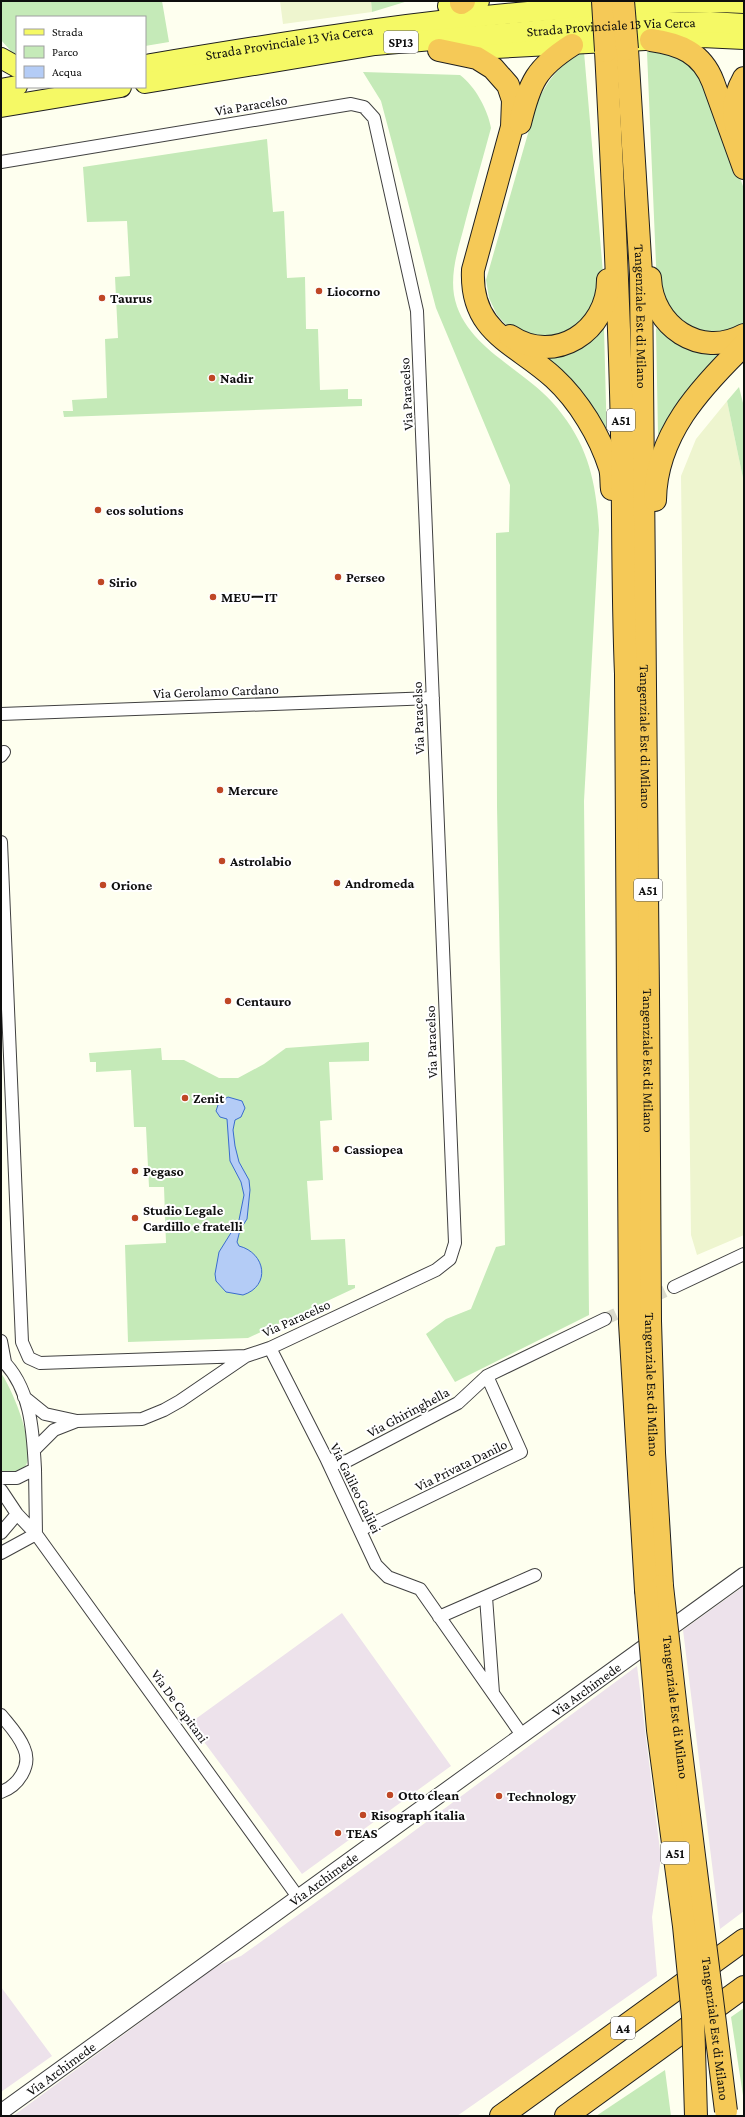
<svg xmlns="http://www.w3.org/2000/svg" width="745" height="2117" font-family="'Crimson Pro','Noto Sans JP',serif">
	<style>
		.industrial { fill: #ede2eb }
		.farmland { fill: #eef5cf }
		.green { fill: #c5eab8 }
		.water { fill: #b4ccf6; stroke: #3a6cce }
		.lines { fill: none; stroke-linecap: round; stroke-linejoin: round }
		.minor-tunnel { stroke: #dadbcd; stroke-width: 12; stroke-dasharray: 12 6; stroke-linecap: butt }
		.minor-casing { stroke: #414141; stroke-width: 14 }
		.tertiary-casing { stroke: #414141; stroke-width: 17 }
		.primary-casing { stroke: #1f1f1f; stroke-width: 22 }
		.motorway-casing { stroke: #1f1f1f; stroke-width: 24 }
		.minor { stroke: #fff; stroke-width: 12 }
		.tertiary { stroke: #fff; stroke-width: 15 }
		.primary { stroke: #f5f965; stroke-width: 20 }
		.motorway { stroke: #f5c957; stroke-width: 22 }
		.motorway-bridge-casing { stroke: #1f1f1f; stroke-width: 24; stroke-linecap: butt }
		.motorway-bridge { stroke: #f5c957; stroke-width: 22 }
		.poi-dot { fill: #bf4725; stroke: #fff; stroke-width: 1.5 }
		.labels { text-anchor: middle; stroke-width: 4; stroke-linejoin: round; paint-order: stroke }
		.shield { fill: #fff; stroke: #565656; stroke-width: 1 }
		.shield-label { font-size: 13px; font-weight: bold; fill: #0e0e0e }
		.street-label { font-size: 14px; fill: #0e0e0e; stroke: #fff }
		.poi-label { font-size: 14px; font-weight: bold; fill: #0e0e0e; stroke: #fff; text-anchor: start }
	</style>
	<rect width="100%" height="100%" fill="#feffef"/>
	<path class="industrial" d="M744,1586V1911L720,1929L683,1630Z
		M342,1613L451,1766L302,1874L190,1723Z
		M637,1666L661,1858L652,1917L657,1976L457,2116H13L206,1974L219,1965L241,1956L402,1840Z
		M1,1987L52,2056L1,2092Z"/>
	<path class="farmland" d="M280,1H371L372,12L283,24Z
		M727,401L744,483V1235L697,1255L691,1235L681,476L696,439Z"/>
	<path class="green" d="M1,1H162L169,42L145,46V17H17V58L1,40Z
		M371,1H408L372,12Z
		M671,51L697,69L709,91L744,189V327L706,335L676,320L657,288L647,52Z
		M584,52L603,273L586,323L548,340L510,329L497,315L489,298L486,280L537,102C551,76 558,66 584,52Z
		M363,72L460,75C475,86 488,110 491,128C483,158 474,188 466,219C460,244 450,269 454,295C463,346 521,367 552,402C587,441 596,479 599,530L584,801L589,1315L455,1382L426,1334L446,1319L471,1309L496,1247L505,1245L497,806L496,533L509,532L510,485L436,308L381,101Z
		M267,139L273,212L284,211L287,278L305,277L306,329H318L320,390L348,389V399H362V406L64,417L63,411H73L72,400L107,398L105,339L118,338L115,277L130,276L127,221L87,222L83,167Z
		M604,328L607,443L544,361L547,357L597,335Z
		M656,328L674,340L726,351L661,435L658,434Z
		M739,387L744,407V483L727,401Z
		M369,1042V1061L329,1062L332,1120L320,1121L323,1180L307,1181L311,1240L345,1239L348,1285H355V1288L248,1338L128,1342L125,1245L166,1243L164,1187H149L146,1127H134L131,1070L96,1072V1062H90L89,1053L161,1048L162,1060H184L219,1078H238L264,1064L286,1048Z
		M1,1373C12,1388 44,1462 19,1472C13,1474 6,1475 1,1471Z
		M744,2008V2102L731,2017Z
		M665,2070L671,2116H596Z"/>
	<path class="water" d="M228,1097L242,1101L245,1108L241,1117L235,1120L233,1130L235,1146L239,1162L249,1180L250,1190L247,1219L240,1230L237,1242L239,1246C266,1253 271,1286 243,1295L226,1292L216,1281L215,1274L219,1252L239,1220L244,1195L241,1182L230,1161L227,1119L220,1117L216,1111L219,1102Z"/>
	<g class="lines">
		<path class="minor-tunnel" d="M605,1319L674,1287"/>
		<defs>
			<path id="minor" d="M1,162L351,104L364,107L374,118L417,311L455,1243L450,1259L436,1270L270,1348L246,1356L40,1363L29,1358L22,1342L1,842
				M1,714L433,698
				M1,756L4,752
				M674,1287L744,1254
				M1,1341L5,1362
				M270,1348L326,1458L376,1565L388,1577L420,1589L522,1735
				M1,1359C31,1387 33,1431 35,1469L17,1478H1
				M24,1397L45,1414L77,1421L142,1419L164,1410L180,1401L246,1356
				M35,1449L54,1430L77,1421
				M326,1458L337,1463L347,1461L458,1403L487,1376L605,1319
				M35,1469L36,1534
				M1,1490L17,1514L36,1534L298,1897
				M360,1530L521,1452L487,1376
				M1,1533L17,1514
				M1,1553L36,1534
				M486,1597L493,1693
				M439,1617L535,1575
				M1,1715C9,1725 19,1735 24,1748C32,1766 18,1786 1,1792"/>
			<g id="tertiary">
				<path id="s1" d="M1,2112L744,1575"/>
			</g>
			<g id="primary">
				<path d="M448,6L479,1"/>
				<path d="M457,50L702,37L744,39"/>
				<path d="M1,58L17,67"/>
				<path id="s2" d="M145,65C296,40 446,15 599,7C647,4 696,0 744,3"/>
				<path id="s3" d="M145,83L375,45L579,27L652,23L710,22L744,24"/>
				<path d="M1,89L17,86"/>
				<path d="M1,107L121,87"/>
			</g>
			<g id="motorway">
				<path d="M461,3L464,1"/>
				<path d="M651,40C680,44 702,53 713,82L744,168"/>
				<path id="s4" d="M627,49L641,274L648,995L650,1321L654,1453L662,1586"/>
				<path d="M439,50L477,58L493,68L508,85L513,100L512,127L473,270C470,333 516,343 554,378C579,401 600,436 610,468C612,475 611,483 612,489"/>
				<path d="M606,51C612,165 618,278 621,392C624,486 622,580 626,674L630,1323L646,1590"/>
				<path d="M520,123C530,82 536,68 572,45"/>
				<path d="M737,129C731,111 735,94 744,78"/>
				<path d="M650,278C652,326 700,359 744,335"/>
				<path d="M510,336C555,366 608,331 608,280"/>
				<path d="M655,500C656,435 700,388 744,345"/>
				<path d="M501,2116L744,1940"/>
				<path d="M566,2116L744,1987"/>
			</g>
		</defs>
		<use href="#minor" class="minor-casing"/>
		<use href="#tertiary" class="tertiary-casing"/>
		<use href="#primary" class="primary-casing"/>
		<use href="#motorway" class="motorway-casing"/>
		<use href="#minor" class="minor"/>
		<use href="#tertiary" class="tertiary"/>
		<use href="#primary" class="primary"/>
		<use href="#motorway" class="motorway"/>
		<defs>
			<g id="motorway-bridge">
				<path d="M603,1L606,51"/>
				<path d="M623,1L627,49"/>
				<path id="s5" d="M662,1586L678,1728L726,2111"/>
				<path d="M646,1590L658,1730L684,1926L693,2016L696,2116"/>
			</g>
		</defs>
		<use href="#motorway-bridge" class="motorway-bridge-casing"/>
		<use href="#motorway-bridge" class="motorway-bridge"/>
	</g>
	<g class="poi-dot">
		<circle cx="319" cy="291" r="4"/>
		<circle cx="102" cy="298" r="4"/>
		<circle cx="212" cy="378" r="4"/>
		<circle cx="98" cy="510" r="4"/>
		<circle cx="338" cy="577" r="4"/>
		<circle cx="101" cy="582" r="4"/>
		<circle cx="213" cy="597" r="4"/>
		<circle cx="220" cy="790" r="4"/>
		<circle cx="222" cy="861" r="4"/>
		<circle cx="337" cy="883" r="4"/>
		<circle cx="103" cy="885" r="4"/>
		<circle cx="228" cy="1001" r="4"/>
		<circle cx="185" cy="1098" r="4"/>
		<circle cx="336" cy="1149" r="4"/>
		<circle cx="135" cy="1171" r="4"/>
		<circle cx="135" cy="1218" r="4"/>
		<circle cx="390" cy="1795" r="4"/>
		<circle cx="499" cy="1796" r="4"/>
		<circle cx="363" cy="1815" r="4"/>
		<circle cx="338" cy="1833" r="4"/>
	</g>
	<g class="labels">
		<g class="shield">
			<rect x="384" y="31" width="34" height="22" rx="3"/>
			<rect x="607" y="409" width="28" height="22" rx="3"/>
			<rect x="634" y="879" width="28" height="22" rx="3"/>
			<rect x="661" y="1842" width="28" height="22" rx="3"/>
			<rect x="611" y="2017" width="24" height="22" rx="3"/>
		</g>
		<g class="shield-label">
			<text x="401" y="47">SP13</text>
			<text x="621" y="425">A51</text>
			<text x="648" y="895">A51</text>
			<text x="675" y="1858">A51</text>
			<text x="623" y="2033">A4</text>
		</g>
		<g class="street-label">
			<text dy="5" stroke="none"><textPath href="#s3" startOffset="470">Strada Provinciale 13 Via Cerca</textPath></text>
			<text dy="5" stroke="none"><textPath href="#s2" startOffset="146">Strada Provinciale 13 Via Cerca</textPath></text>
			<text transform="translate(251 105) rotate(-9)" y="5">Via Paracelso</text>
			<text dy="5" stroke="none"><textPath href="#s4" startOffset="268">Tangenziale Est di Milano</textPath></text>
			<text transform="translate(406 394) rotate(-93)" y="5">Via Paracelso</text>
			<text transform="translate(216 691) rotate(-2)" y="5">Via Gerolamo Cardano</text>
			<text transform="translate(418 718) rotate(-92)" y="5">Via Paracelso</text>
			<text dy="5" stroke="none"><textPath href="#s4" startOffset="688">Tangenziale Est di Milano</textPath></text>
			<text transform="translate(431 1042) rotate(-92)" y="5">Via Paracelso</text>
			<text dy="5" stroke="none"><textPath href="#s4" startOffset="1012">Tangenziale Est di Milano</textPath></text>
			<text transform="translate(296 1318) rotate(-24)" y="5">Via Paracelso</text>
			<text dy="5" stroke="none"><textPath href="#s4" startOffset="1336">Tangenziale Est di Milano</textPath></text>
			<text transform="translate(408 1412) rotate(-28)" y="5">Via Ghiringhella</text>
			<text transform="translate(461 1465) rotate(-26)" y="5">Via Privata Danilo</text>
			<text transform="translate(356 1488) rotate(64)" y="5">Via Galileo Galilei</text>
			<text dy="5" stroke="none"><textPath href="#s1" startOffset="722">Via Archimede</textPath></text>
			<text transform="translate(180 1706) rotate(54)" y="5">Via De Capitani</text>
			<text dy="5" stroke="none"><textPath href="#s5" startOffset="122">Tangenziale Est di Milano</textPath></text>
			<text dy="5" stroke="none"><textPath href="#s1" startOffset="398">Via Archimede</textPath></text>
			<text dy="5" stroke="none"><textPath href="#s5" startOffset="446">Tangenziale Est di Milano</textPath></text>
			<text dy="5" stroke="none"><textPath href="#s1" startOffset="74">Via Archimede</textPath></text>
		</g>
		<g class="poi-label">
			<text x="327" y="296">Liocorno</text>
			<text x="110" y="303">Taurus</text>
			<text x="220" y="383">Nadir</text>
			<text x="106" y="515">eos solutions</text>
			<text x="346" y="582">Perseo</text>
			<text x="109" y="587">Sirio</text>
			<text x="221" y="602">MEUーIT</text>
			<text x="228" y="795">Mercure</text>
			<text x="230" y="866">Astrolabio</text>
			<text x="345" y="888">Andromeda</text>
			<text x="111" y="890">Orione</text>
			<text x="236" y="1006">Centauro</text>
			<text x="193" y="1103">Zenit</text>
			<text x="344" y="1154">Cassiopea</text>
			<text x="143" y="1176">Pegaso</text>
			<text x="143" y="1215">Studio Legale<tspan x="143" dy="16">Cardillo e fratelli</tspan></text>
			<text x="398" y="1800">Otto clean</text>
			<text x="507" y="1801">Technology</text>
			<text x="371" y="1820">Risograph italia</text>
			<text x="346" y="1838">TEAS</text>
		</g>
	</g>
	<rect width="745" height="2117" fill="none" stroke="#0e0e0e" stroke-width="4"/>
	<rect x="16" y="16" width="130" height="72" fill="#ffffff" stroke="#9f9f9f"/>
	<rect x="24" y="29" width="20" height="6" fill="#f5f965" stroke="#9f9f9f"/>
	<text x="52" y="36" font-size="12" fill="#0e0e0e">Strada</text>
	<rect x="24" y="46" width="20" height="12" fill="#c5eab8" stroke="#9f9f9f"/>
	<text x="52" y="56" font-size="12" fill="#0e0e0e">Parco</text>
	<rect x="24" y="66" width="20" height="12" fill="#b4ccf6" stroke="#9f9f9f"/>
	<text x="52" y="76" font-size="12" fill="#0e0e0e">Acqua</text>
</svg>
